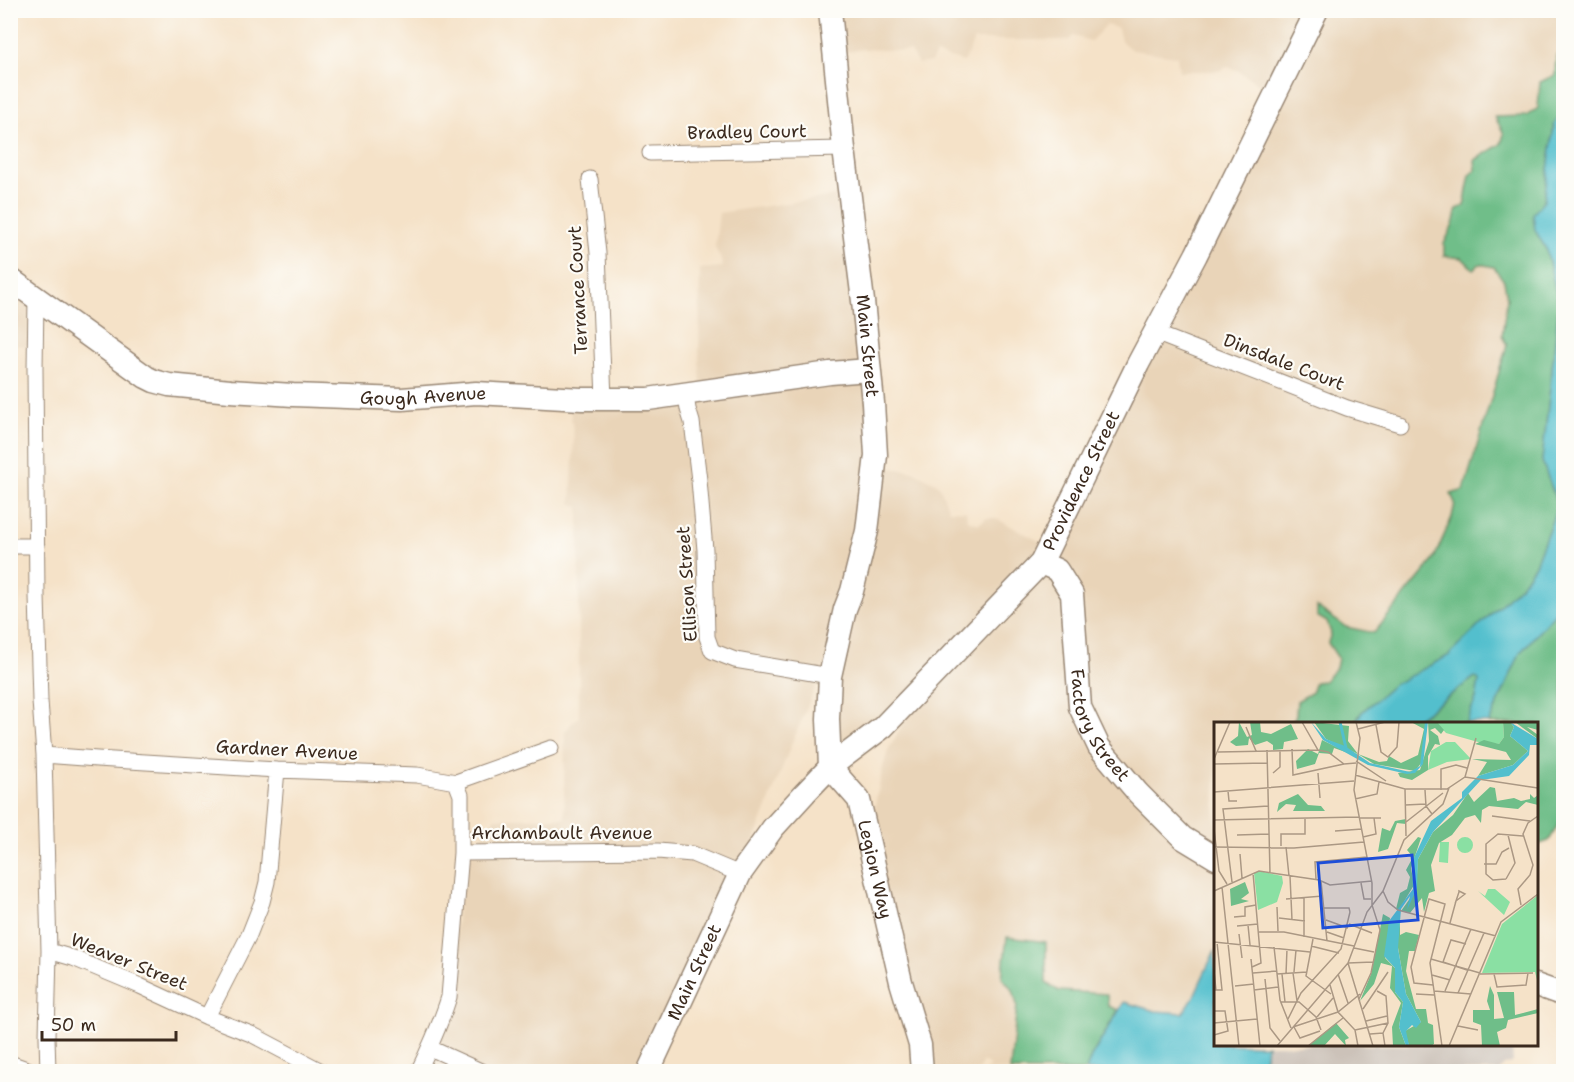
<svg xmlns="http://www.w3.org/2000/svg" width="1574" height="1082" font-family="'Shantell Sans',sans-serif">
	<style>
		.built { fill: #e9d4b8 }
		.industrial { fill: #ccc2b9 }
		.forest { fill: #6fbe89; stroke: #557454; stroke-width: 1.5 }
		.water { fill: #53bfcd; stroke: #477476; stroke-width: 1.5 }
		.lines { fill: none; stroke-linecap: round; stroke-linejoin: round }
		.street-casing { stroke: #988673; stroke-width: 17 }
		.secondary-casing { stroke: #988673; stroke-width: 25 }
		.street { stroke: #fff; stroke-width: 15 }
		.secondary { stroke: #fff; stroke-width: 22 }
		.labels { text-anchor: middle; stroke-width: 4.5; stroke-linejoin: round; paint-order: stroke }
		.street-label { font-size: 18px; fill: #3b2a1e; stroke: #fdfcf7 }
		.inset-river { fill: none; stroke: #53bfcd; stroke-width: 3 }
		.inset-road { fill: none; stroke: #ab9884; stroke-width: 1.5 }
		.view { fill: #1d4ed8; fill-opacity: 0.15; stroke: #1d4ed8; stroke-width: 3 }
		.inset-edge { fill: none; stroke: #3b2a1e; stroke-width: 3 }
	</style>
	<rect width="100%" height="100%" fill="#fdfcf7"/>
	<filter id="ink" filterUnits="userSpaceOnUse"><feTurbulence type="fractalNoise" baseFrequency=".0167" numOctaves="2"/><feDisplacementMap in="SourceGraphic" scale="12" xChannelSelector="R" yChannelSelector="G"/><feConvolveMatrix kernelMatrix="1 2 1 2 8 2 1 2 1" color-interpolation-filters="sRGB"/></filter>
	<filter id="wash" filterUnits="userSpaceOnUse"><feTurbulence type="fractalNoise" baseFrequency=".008" numOctaves="4" result="noise"/><feDisplacementMap in="SourceGraphic" scale="24" xChannelSelector="R" yChannelSelector="G"/><feGaussianBlur stdDeviation="1.35" result="paint"/><feColorMatrix in="noise" values="0 0 0 0 0 0 0 0 0 0 0 0 0 0 0 0 0 1.4 0 .05"/><feComposite in="paint" operator="in"/></filter>
	<g filter="url(#wash)">
		<rect width="100%" height="100%" fill="#f5e2c8"/>
		<path class="built" d="M831,11H1563V51L1556,56L1555,75L1540,82L1538,108L1504,134L1501,144L1475,160L1477,170L1470,176L1464,206L1457,209L1453,225L1444,244V256L1462,258L1480,264L1494,267L1504,281L1507,298L1502,336L1507,344L1464,490L1456,503L1452,517L1433,561L1374,634L1346,628L1317,607L1327,622L1331,633L1328,643L1338,658L1336,668L1324,681L1315,682L1311,694L1297,701L1296,716L1292,723L1216,724L1215,950L1193,998L1183,1013L1155,1011L1124,1002L1118,1010L1108,1006L1107,994L1059,991L1045,982L1002,978L1013,990L1017,1005L1010,1071H985L990,1066L983,1062L978,1071H924L871,825L883,767L888,751L904,721L842,751L826,680L819,679L793,740L753,843L649,1071L419,1072L449,1001L463,855L474,846L495,818H565L564,788L565,732L572,723L579,717V507L571,503L574,438L570,409L702,388L699,361L700,269L723,267L720,257L715,248L719,213L850,194L875,466L913,471L939,485L949,510L966,511L967,520L979,524L986,518H995L1043,543L1274,94L1237,70L1227,67L1219,71H1179L1177,56L1132,50L1121,41L1118,28L1106,25L1091,41L1073,36L1069,40H974L964,62L936,54L931,62L918,64L910,51L864,49L837,53Z
			M10,277L31,290L36,346L11,345Z"/>
		<path class="industrial" d="M1267,1045H1518L1512,1048L1513,1062L1504,1065L1499,1071L1262,1072Z"/>
		<path class="forest" d="M1563,51V112L1554,125L1544,201L1535,230L1546,249L1559,305L1542,461L1558,505L1535,565L1522,584L1448,656L1393,685L1362,712L1354,723L1292,724L1296,715L1297,701L1311,693L1315,682L1324,681L1336,668L1338,658L1328,643L1331,633L1327,622L1317,616V607L1346,627L1374,633L1433,561L1452,517L1455,503L1451,494L1464,490L1507,345L1502,336L1507,298L1504,281L1494,267L1480,264L1473,269L1462,258L1444,256V244L1453,225L1457,209L1464,206L1470,175L1476,170L1475,160L1501,144L1504,134L1495,117L1526,116L1538,108L1540,82L1555,75L1556,56Z
			M1563,604V816L1549,841L1537,845L1536,724H1489L1520,653Z
			M1475,677L1479,680L1476,698L1466,723L1411,724Z
			M1007,937L1046,942V983L1059,991L1107,994L1108,1006L1118,1010L1091,1057L1086,1071H1010L1017,1005L1013,990L1002,978Z"/>
		<path class="water" d="M1563,112V604L1520,653L1489,723H1466L1476,698L1479,680L1475,677L1411,723H1354L1362,712L1393,685L1448,656L1522,584L1535,565L1558,505L1542,461L1559,305L1546,249L1535,230L1533,214L1544,201L1554,125Z
			M1215,950L1216,1044L1267,1045L1262,1071H1086L1091,1057L1124,1002L1155,1011L1183,1013L1193,998Z"/>
	</g>
	<g filter="url(#ink)">
		<g class="lines">
			<defs>
				<path id="street" d="M650,153L844,149
					M590,179L598,253L604,399
					M36,298L35,369L37,596L40,701L44,755L49,951L47,1037L48,1072
					M1155,333L1347,408L1400,424
					M686,395L688,409L692,422L699,480L705,550L707,637L712,651L735,660L830,676
					M10,546H37
					M44,755L97,759L277,770L417,775L456,782L461,795V853L449,997C441,1023 430,1047 418,1072
					M456,782L551,748
					M461,853L658,851L692,854L740,874
					M49,951L73,958L140,986L207,1017L251,1034L323,1072
					M207,1017L249,935L262,902L267,882L277,770
					M430,1048L483,1072
					M10,1063L35,1072"/>
				<g id="secondary">
					<path id="s1" d="M830,10L844,149L863,301L873,403L876,455L867,531L852,591L845,609L830,676L828,719L830,767L859,800L901,982L920,1045L922,1072"/>
					<path id="s2" d="M10,279L146,377L154,381L169,385L230,391L293,395L402,399L476,393L582,399H648L830,373L869,370"/>
					<path id="s3" d="M1041,563L1057,570L1072,594L1080,707L1099,747L1138,793L1183,838L1216,858"/>
					<path d="M1536,985L1564,995"/>
					<path id="s4" d="M648,1072L740,874L773,828L805,793L830,767L883,727L1041,563L1138,364L1196,255L1317,10"/>
				</g>
			</defs>
			<use href="#street" class="street-casing"/>
			<use href="#secondary" class="secondary-casing"/>
			<use href="#street" class="street"/>
			<use href="#secondary" class="secondary"/>
		</g>
	</g>
	<g class="labels">
		<g class="street-label">
			<text transform="translate(747 132) rotate(-1)" y="6">Bradley Court</text>
			<text transform="translate(578 290) rotate(-93)" y="6">Terrance Court</text>
			<text dy="6" stroke="none"><textPath href="#s1" startOffset="338">Main Street</textPath></text>
			<text transform="translate(1284 362) rotate(21)" y="6">Dinsdale Court</text>
			<text dy="6" stroke="none"><textPath href="#s2" startOffset="447">Gough Avenue</textPath></text>
			<text dy="6" stroke="none"><textPath href="#s4" startOffset="744">Providence Street</textPath></text>
			<text transform="translate(687 584) rotate(-94)" y="6">Ellison Street</text>
			<text dy="6" stroke="none"><textPath href="#s3" startOffset="183">Factory Street</textPath></text>
			<text transform="translate(287 750) rotate(3)" y="6">Gardner Avenue</text>
			<text x="562" y="839">Archambault Avenue</text>
			<text dy="6" stroke="none"><textPath href="#s1" startOffset="880">Legion Way</textPath></text>
			<text transform="translate(129 962) rotate(22)" y="6">Weaver Street</text>
			<text dy="6" stroke="none"><textPath href="#s4" startOffset="110">Main Street</textPath></text>
		</g>
	</g>
	<g transform="translate(1214 722)">
		<rect width="324" height="324" fill="#f5e2c8"/>
		<path d="M222,0H289L290,15L285,22L264,20L232,11ZM232,20H241L257,37L233,40L214,48L217,29ZM243 123a8 8 0 1 1 16 0a8 8 0 1 1-16 0ZM226,120H235L234,141L225,140ZM45,149L68,154L69,161L63,180L44,188L40,151ZM274,167H281L296,180L290,193L264,169L271,174ZM324,173V262L321,250L268,251L288,202Z" fill="#8ae0a3"/>
		<path d="M25,0L33,15L38,13L36,0H46L47,10L57,12L77,2L84,17L70,20L69,27L59,28V23L53,19L41,23L35,16L34,23L22,24L16,20L24,14ZM100,0L135,4L134,19L144,32L112,17ZM197,0H211L213,4L208,40L201,49L160,42L144,32L165,40L173,39L175,34L187,41L204,33L210,7ZM214,0H223L230,8L227,12L221,6L216,8L224,14L226,23L221,22L214,34V48L198,58L186,55L184,51L206,48L215,19ZM289,0H296L300,5L296,14L314,29L299,43L264,54L273,40L258,37L297,38L292,30L261,22L270,18L285,22L290,15ZM301,0H324V8L313,5L324,13V17ZM108,18L137,32L120,26L118,32L105,31L101,42L83,47L82,39L94,27L104,32ZM276,65L281,66L283,79L300,76L307,79L316,77V72L320,76L324,73V83L312,80L304,87L275,84L268,88L267,101L261,93L251,96L238,113L225,121L217,143L221,169L215,171L210,190L208,176L196,191L187,189L202,168L204,137L219,110L239,93L254,71L260,80ZM84,72L94,83L107,84L111,89H79L82,83L72,82L63,90L65,81ZM192,97V102L183,101L174,127L164,130L168,106L176,109L181,99ZM204,115L207,116L197,146L200,163L185,188L182,187L186,171L193,167L196,155L192,148L199,135L193,128ZM31,160L35,171L27,177L35,179L17,184L16,167ZM169,192L176,196L171,236L181,246V270L189,280L185,305L192,324H179L178,305L187,281L176,266L178,244L167,241L160,262L146,279L157,252ZM186,199V213L192,210L205,213L201,229H195L192,249L202,287H212L214,301L219,303L220,322L217,324H195L191,309L207,300L192,272L183,220ZM276,264L280,273V297L290,296L283,270H300L301,293L324,287V291L294,298L292,306L283,310L286,324H268L267,303L259,300V288H276L273,279ZM122,301L135,316L131,318L132,324L121,312L110,324H94Z" fill="#6fbe89"/>
		<path d="M97,0L112,17L131,24L156,41L196,50L206,44L211,0H214L209,42L201,51L193,52L154,43L109,18ZM296,0L324,17V23H316L315,33L295,54L267,58L219,110L204,137L203,166L193,188L196,174L187,187L184,226L192,272L207,300L202,306L198,303L192,309L195,323L192,324L185,305L189,280L181,270V246L170,234L175,199L199,167L198,140L217,99L248,76V70L264,54L299,43L314,29L296,14L300,5Z" fill="#53bfcd"/>
		<path class="inset-river" d="M126,0L132,26"/>
		<path class="inset-road" d="M88,0L104,28L114,30L130,42L142,41M142,0L146,16L140,68L158,161V183L166,208L157,251L145,277M162,3L167,30L174,35L183,25L185,0M32,5L42,29M144,7L171,0M78,27L79,53L130,42M53,28L56,151M4,30L104,28M0,37L16,0M142,39L172,59M0,42L53,41M59,51L66,45V28M104,51L106,76M141,53L191,67H233L251,55L324,66M251,55L262,16M191,67L192,114M211,68L212,84L218,92M227,68V47L242,43L253,46M14,69L15,79H23M0,70L140,59M141,77L163,72L165,60M191,83L212,82M278,94L316,99M146,96H167M0,98L145,95M192,100L229,71M0,107L5,149L13,162M121,109L148,107M23,113L55,112M149,115L162,112L160,96M67,124V112H91V96M0,125L80,126L150,120M72,125L75,154M26,132L28,156M270,142H282L288,130L295,126M76,154L78,198M102,157L101,140L153,135M292,157L279,158L272,152V122L284,112L309,114M292,157L301,141L294,113M107,159L113,219M18,160L9,87L54,84M147,161L150,177H157M8,165L25,324M0,169L45,149L105,158L116,163L158,159M169,169L174,180L184,188L282,214M245,169L251,172L242,179L245,170ZM72,177L109,174M307,183L304,167L316,153L319,143L309,112L314,101L324,94M63,185L64,209M110,186H135L136,190M20,195L31,194V185L42,183M65,196L91,199M112,198L134,206M236,201L242,179M135,202L158,211M34,203L36,223M23,204L44,202M45,210H70L140,224M113,210L130,216M25,212L28,236M90,215V176M99,217L92,254L117,272M0,220L96,230M97,224L125,231M60,225L66,278L77,306M140,226L160,230M37,237L46,324M217,237L266,251M229,240L237,218L252,222M229,240L253,248M134,241L159,240M38,245L47,241L39,151M0,249L2,268M80,250L82,228M39,251L63,249M79,251L83,279M63,252L93,250M68,252L71,280M72,252L73,227M124,252L134,281M266,252L319,251M280,252L283,265L312,263L314,251M218,253L236,258M51,257L56,306L66,319M116,263L124,290L141,308L144,324M219,263L200,261L197,245L215,177L231,182L216,241L228,324M21,264L40,262M0,268H8L3,220M40,268L64,265M163,269L172,274L174,301L169,311M220,269L257,272M231,269L257,207M244,271L270,211M202,272L220,273M67,280H85L102,295L107,308M149,287L174,250M0,289H11L14,309L0,313M103,295L119,276M74,297L87,271L127,227L136,190M152,299L173,294M0,301L43,297M244,304L264,308M79,305L124,290L146,272M80,305L86,316L106,309M141,308L174,301M156,312L169,311L171,324M63,324L134,241M94,324L129,296M159,324L134,241L153,190L169,169L190,118L229,82L235,66M235,324L287,200L324,172"/>
		<path class="view" d="M198,133L204,198L109,206L104,141Z"/>
		<rect width="324" height="324" class="inset-edge"/>
	</g>
	<rect width="1574" height="1082" fill="none" stroke="#fdfcf7" stroke-width="36"/>
	<path d="M42 1031v9h134v-9" fill="none" stroke="#3b2a1e" stroke-width="3"/>
	<text x="51" y="1031" font-size="18" fill="#3b2a1e" stroke="#fdfcf7" stroke-width="4.5" paint-order="stroke">50 m</text>
</svg>
